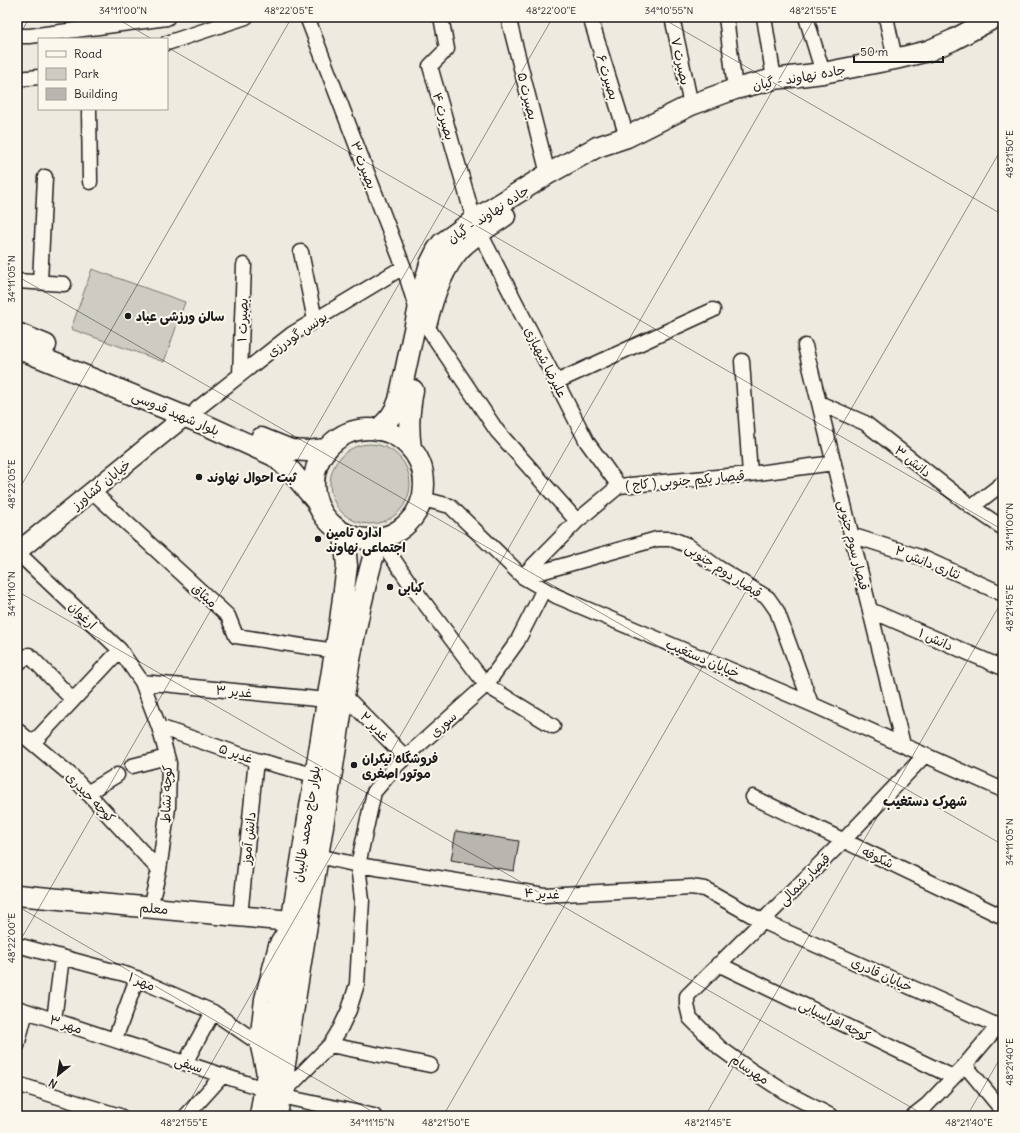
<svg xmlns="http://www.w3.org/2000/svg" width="1020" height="1133" font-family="Delius,'Playpen Sans Arabic',sans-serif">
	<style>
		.green { fill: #ceccc2; stroke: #75746f }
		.building { fill: #b9b6af; stroke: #1c1c1c }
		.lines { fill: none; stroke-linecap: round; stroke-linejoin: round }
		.minor-casing { stroke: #1c1c1c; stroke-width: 17 }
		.tertiary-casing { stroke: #1c1c1c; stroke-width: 21 }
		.secondary-casing { stroke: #1c1c1c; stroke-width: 23 }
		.minor { stroke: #fbf7ec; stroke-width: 14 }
		.tertiary { stroke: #fbf7ec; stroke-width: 18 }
		.secondary { stroke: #fbf7ec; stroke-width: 20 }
		.ticks { fill: none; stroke: #1c1c1c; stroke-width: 1; stroke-opacity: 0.45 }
		.poi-dot { fill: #1c1c1c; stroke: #fbf7ec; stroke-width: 1.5 }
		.labels { text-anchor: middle; stroke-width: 4; stroke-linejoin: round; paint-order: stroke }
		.street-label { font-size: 13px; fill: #1c1c1c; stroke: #fbf7ec }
		.poi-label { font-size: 13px; font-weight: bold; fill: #1c1c1c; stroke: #fbf7ec; text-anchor: start }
		.neighbourhood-label { font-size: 14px; font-weight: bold; fill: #1c1c1c; stroke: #fbf7ec }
		.neatline { fill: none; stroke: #1c1c1c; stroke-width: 1.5 }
		.ticks-label { font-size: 10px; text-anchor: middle; fill: #1c1c1c }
	</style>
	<rect width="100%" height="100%" fill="#eeeadf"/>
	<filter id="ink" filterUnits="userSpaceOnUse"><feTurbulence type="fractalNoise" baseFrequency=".025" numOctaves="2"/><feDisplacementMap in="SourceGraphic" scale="8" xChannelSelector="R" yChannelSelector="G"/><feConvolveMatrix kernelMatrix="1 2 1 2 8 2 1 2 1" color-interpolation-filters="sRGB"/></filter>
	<g filter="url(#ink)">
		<path class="green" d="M92,269L185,302L164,362L71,329Z
			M330 484a40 40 0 1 1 80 0a40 40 0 1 1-80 0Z"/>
		<path class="building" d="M456,831L519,841L514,871L451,860Z"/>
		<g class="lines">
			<defs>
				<path id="minor" d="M307,17L404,268L418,314L426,325L497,431L577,521
					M441,17L447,49L430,66L474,220
					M508,17L548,174
					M590,17L627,137
					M672,17L691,105
					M726,17L735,89
					M764,17L774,79
					M806,17L823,73
					M886,17L895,59
					M17,36H30L167,18
					M167,43L246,17
					M17,79L39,77
					M89,109L90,182
					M480,233L587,442L619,486
					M301,252L315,320
					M17,281L64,284
					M40,282L45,177
					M805,346L903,745
					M742,361L750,474
					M240,375L244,265
					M556,382L713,310
					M819,403L865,423L972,507L1003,528
					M197,409L292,334L395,272L404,268
					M92,491L228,616L236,636L335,651
					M423,499L450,506L523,577L556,596L811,704L1003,790
					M972,507L1003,483
					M851,535L923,558L1003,594
					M379,538L411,585L486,685L553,726
					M17,552L120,650L142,682L159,727L169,763L168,808L159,870L150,908
					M523,576L577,521L619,486L750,474L834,463
					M523,577L657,539H672L687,545L717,567L768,598L777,611L811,704
					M870,610L1003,668
					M17,664L29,655L73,700
					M142,682L327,700
					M344,695L406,758
					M159,727L256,760L314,775
					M17,730L72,776L159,870
					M33,743L120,650
					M132,766L167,757
					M87,793L117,775
					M753,797L1003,917
					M318,856L358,865L544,895L691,887L705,889L762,921L998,1026L1003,1024
					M240,916L256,760
					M17,945L128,975L213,1012L257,1042
					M718,964L953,1077
					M17,1008L264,1089
					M54,1020L62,957
					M115,1039L137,978
					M330,1045L430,1065
					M17,1046L26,1011
					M185,1063L213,1012
					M965,1065L1003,1111
					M264,1074L257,1042L262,999L276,945L288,925
					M17,1084L120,1116
					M280,1096L330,1045L340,1029L349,1010L357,984L362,900L358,865L374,792L398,764L486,685L517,642L544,589
					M280,1096L374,1116
					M186,1116L223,1075
					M831,1116L785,1092L749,1069L720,1048L690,1018L687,1005V996L843,841L925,755
					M913,1116L927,1105L965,1065L998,1026"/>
				<path id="tertiary" d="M17,552L184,417"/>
				<path id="secondary" d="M427,322C433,297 443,268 460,249C473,236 490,226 505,216
					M17,333L46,345
					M17,348L208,426L274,456L291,471L317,502
					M314 484a55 55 0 1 1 110 0a55 55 0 1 1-110 0Z
					M377,430C388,421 395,413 399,400L423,288L430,264L437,250L442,243L474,220L548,174L597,147L627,137L691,105L735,89L774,79L823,73L895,59L928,51L953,40L996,17
					M261,438L291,450L307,451L326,449
					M411,449C408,426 409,413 413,390
					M17,895L290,921
					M260,1116L340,621L347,566L344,533
					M277,1116C295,999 313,883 333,766C345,690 355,613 379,538"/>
			</defs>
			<use href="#minor" class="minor-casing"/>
			<use href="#tertiary" class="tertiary-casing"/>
			<use href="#secondary" class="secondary-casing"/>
			<use href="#minor" class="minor"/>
			<use href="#tertiary" class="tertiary"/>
			<use href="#secondary" class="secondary"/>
		</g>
	</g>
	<path class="ticks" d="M114,17L152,39M660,17L1003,215M17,39L30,17M167,47L1003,530M17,276L1003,845M17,493L292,17M17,591L926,1116M17,906L380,1116M17,946L553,17M181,1116L815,17M443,1116L1003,146M705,1116L1003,599M967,1116L1003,1053"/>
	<g class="poi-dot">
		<circle cx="128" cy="316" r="4"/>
		<circle cx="199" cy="477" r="4"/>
		<circle cx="318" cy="539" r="4"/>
		<circle cx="390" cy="587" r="4"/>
		<circle cx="354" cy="765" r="4"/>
	</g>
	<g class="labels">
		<g class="street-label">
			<text transform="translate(681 61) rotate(78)" y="5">بصیرت ۷</text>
			<text transform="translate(608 77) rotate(73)" y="5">بصیرت ۶</text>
			<text transform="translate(799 77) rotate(-10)" y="5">جاده نهاوند - گیان</text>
			<text transform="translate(528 96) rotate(76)" y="5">بصیرت ۵</text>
			<text transform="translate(444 116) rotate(74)" y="5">بصیرت ۴</text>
			<text transform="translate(364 165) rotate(69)" y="5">بصیرت ۳</text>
			<text transform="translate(488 214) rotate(-33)" y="5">جاده نهاوند - گیان</text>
			<text transform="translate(242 320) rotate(-88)" y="5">بصیرت ۱</text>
			<text transform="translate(297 334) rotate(-34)" y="5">یونس گودرزی</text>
			<text transform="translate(546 362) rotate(63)" y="5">علیرضا شهبازی</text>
			<text transform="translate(176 413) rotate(23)" y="5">بلوار شهید قدوسی</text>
			<text transform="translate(913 461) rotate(38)" y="5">دانش ۳</text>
			<text transform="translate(685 480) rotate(-5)" y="5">قیصار یکم جنوبی ( کاج )</text>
			<text transform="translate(101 484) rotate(-39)" y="5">خیابان کشاورز</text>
			<text transform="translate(854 545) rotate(76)" y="5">قیصار سوم جنوبی</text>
			<text transform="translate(928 562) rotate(22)" y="5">نثاری دانش ۲</text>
			<text transform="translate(724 570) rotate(33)" y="5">قیصار دوم جنوبی</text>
			<text transform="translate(205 595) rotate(43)" y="5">میثاق</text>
			<text transform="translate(83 615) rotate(44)" y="5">ارغوان</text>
			<text transform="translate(936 639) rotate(24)" y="5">دانش ۱</text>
			<text transform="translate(703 658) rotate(23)" y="5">خیابان دستغیب</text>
			<text transform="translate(234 691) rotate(5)" y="5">غدیر ۳</text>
			<text transform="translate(443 724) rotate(-42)" y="5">سوری</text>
			<text transform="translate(375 726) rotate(46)" y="5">غدیر ۲</text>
			<text transform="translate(236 753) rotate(19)" y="5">غدیر ۵</text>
			<text transform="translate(166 794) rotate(-88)" y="5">کوچه نشاط</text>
			<text transform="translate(91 797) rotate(46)" y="5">کوچه حیدری</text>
			<text transform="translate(306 824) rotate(-81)" y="5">بلوار حاج محمد طالبیان</text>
			<text transform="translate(248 838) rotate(-84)" y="5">دانش آموز</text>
			<text transform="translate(878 857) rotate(25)" y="5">شکوفه</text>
			<text transform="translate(804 879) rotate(-45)" y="5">قیصار شمالی</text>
			<text transform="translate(542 893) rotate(3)" y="5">غدیر ۴</text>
			<text transform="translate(154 908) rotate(5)" y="5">معلم</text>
			<text transform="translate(882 974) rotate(24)" y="5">خیابان قادری</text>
			<text transform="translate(142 981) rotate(23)" y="5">مهر ۱</text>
			<text transform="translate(835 1020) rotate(26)" y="5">کوچه افراسیابی</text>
			<text transform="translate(66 1024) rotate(18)" y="5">مهر ۳</text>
			<text transform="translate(189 1064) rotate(18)" y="5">سیفی</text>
			<text transform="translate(750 1069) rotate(34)" y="5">مهرسام</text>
		</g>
		<g class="poi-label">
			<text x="136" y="321">سالن ورزشی عباد</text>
			<text x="207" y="482">ثبت احوال نهاوند</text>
			<text x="326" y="537">اداره تامین<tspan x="326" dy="15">اجتماعی نهاوند</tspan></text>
			<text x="398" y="592">کبابی</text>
			<text x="362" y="763">فروشگاه نیکران<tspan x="362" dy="15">موتور اصغری</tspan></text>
		</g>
		<g class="neighbourhood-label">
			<text x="925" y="806">شهرک دستغیب</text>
		</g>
	</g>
	<rect width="1020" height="1133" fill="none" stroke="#fbf7ec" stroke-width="44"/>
	<rect x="38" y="38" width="130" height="72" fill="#fbf7ec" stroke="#a29f99"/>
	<rect x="46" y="51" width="20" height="6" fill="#fbf7ec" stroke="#a29f99"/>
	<text x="74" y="58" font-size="12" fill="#1c1c1c">Road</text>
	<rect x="46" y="68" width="20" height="12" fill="#ceccc2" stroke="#a29f99"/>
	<text x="74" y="78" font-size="12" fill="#1c1c1c">Park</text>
	<rect x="46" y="88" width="20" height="12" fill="#b9b6af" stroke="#a29f99"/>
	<text x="74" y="98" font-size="12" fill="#1c1c1c">Building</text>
	<g transform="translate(58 1075) rotate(210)" stroke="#fbf7ec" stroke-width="3" paint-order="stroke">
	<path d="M0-3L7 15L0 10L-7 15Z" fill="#1c1c1c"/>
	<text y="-6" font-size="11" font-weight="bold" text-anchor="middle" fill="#1c1c1c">N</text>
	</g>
	<path d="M854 56v6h89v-6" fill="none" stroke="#1c1c1c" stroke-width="2"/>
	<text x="860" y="56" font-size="12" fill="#1c1c1c" stroke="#fbf7ec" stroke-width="3" paint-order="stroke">50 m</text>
	<rect x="22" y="22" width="976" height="1089" class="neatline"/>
	<g class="ticks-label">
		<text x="123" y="14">34°11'00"N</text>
		<text x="289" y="14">48°22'05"E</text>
		<text x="551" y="14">48°22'00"E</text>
		<text x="669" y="14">34°10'55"N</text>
		<text x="813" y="14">48°21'55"E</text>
		<text transform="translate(1009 154) rotate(-90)" y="4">48°21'50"E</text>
		<text transform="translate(11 279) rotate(-90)" y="4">34°11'05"N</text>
		<text transform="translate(11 484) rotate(-90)" y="4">48°22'05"E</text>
		<text transform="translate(1009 527) rotate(-90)" y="4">34°11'00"N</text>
		<text transform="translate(11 594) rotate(-90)" y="4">34°11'10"N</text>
		<text transform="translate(1009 608) rotate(-90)" y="4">48°21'45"E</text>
		<text transform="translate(1009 842) rotate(-90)" y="4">34°11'05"N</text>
		<text transform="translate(11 938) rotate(-90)" y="4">48°22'00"E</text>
		<text transform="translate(1009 1062) rotate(-90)" y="4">48°21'40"E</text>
		<text x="184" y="1126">48°21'55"E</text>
		<text x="372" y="1126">34°11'15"N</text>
		<text x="446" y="1126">48°21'50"E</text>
		<text x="708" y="1126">48°21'45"E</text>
		<text x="969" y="1126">48°21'40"E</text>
	</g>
</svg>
